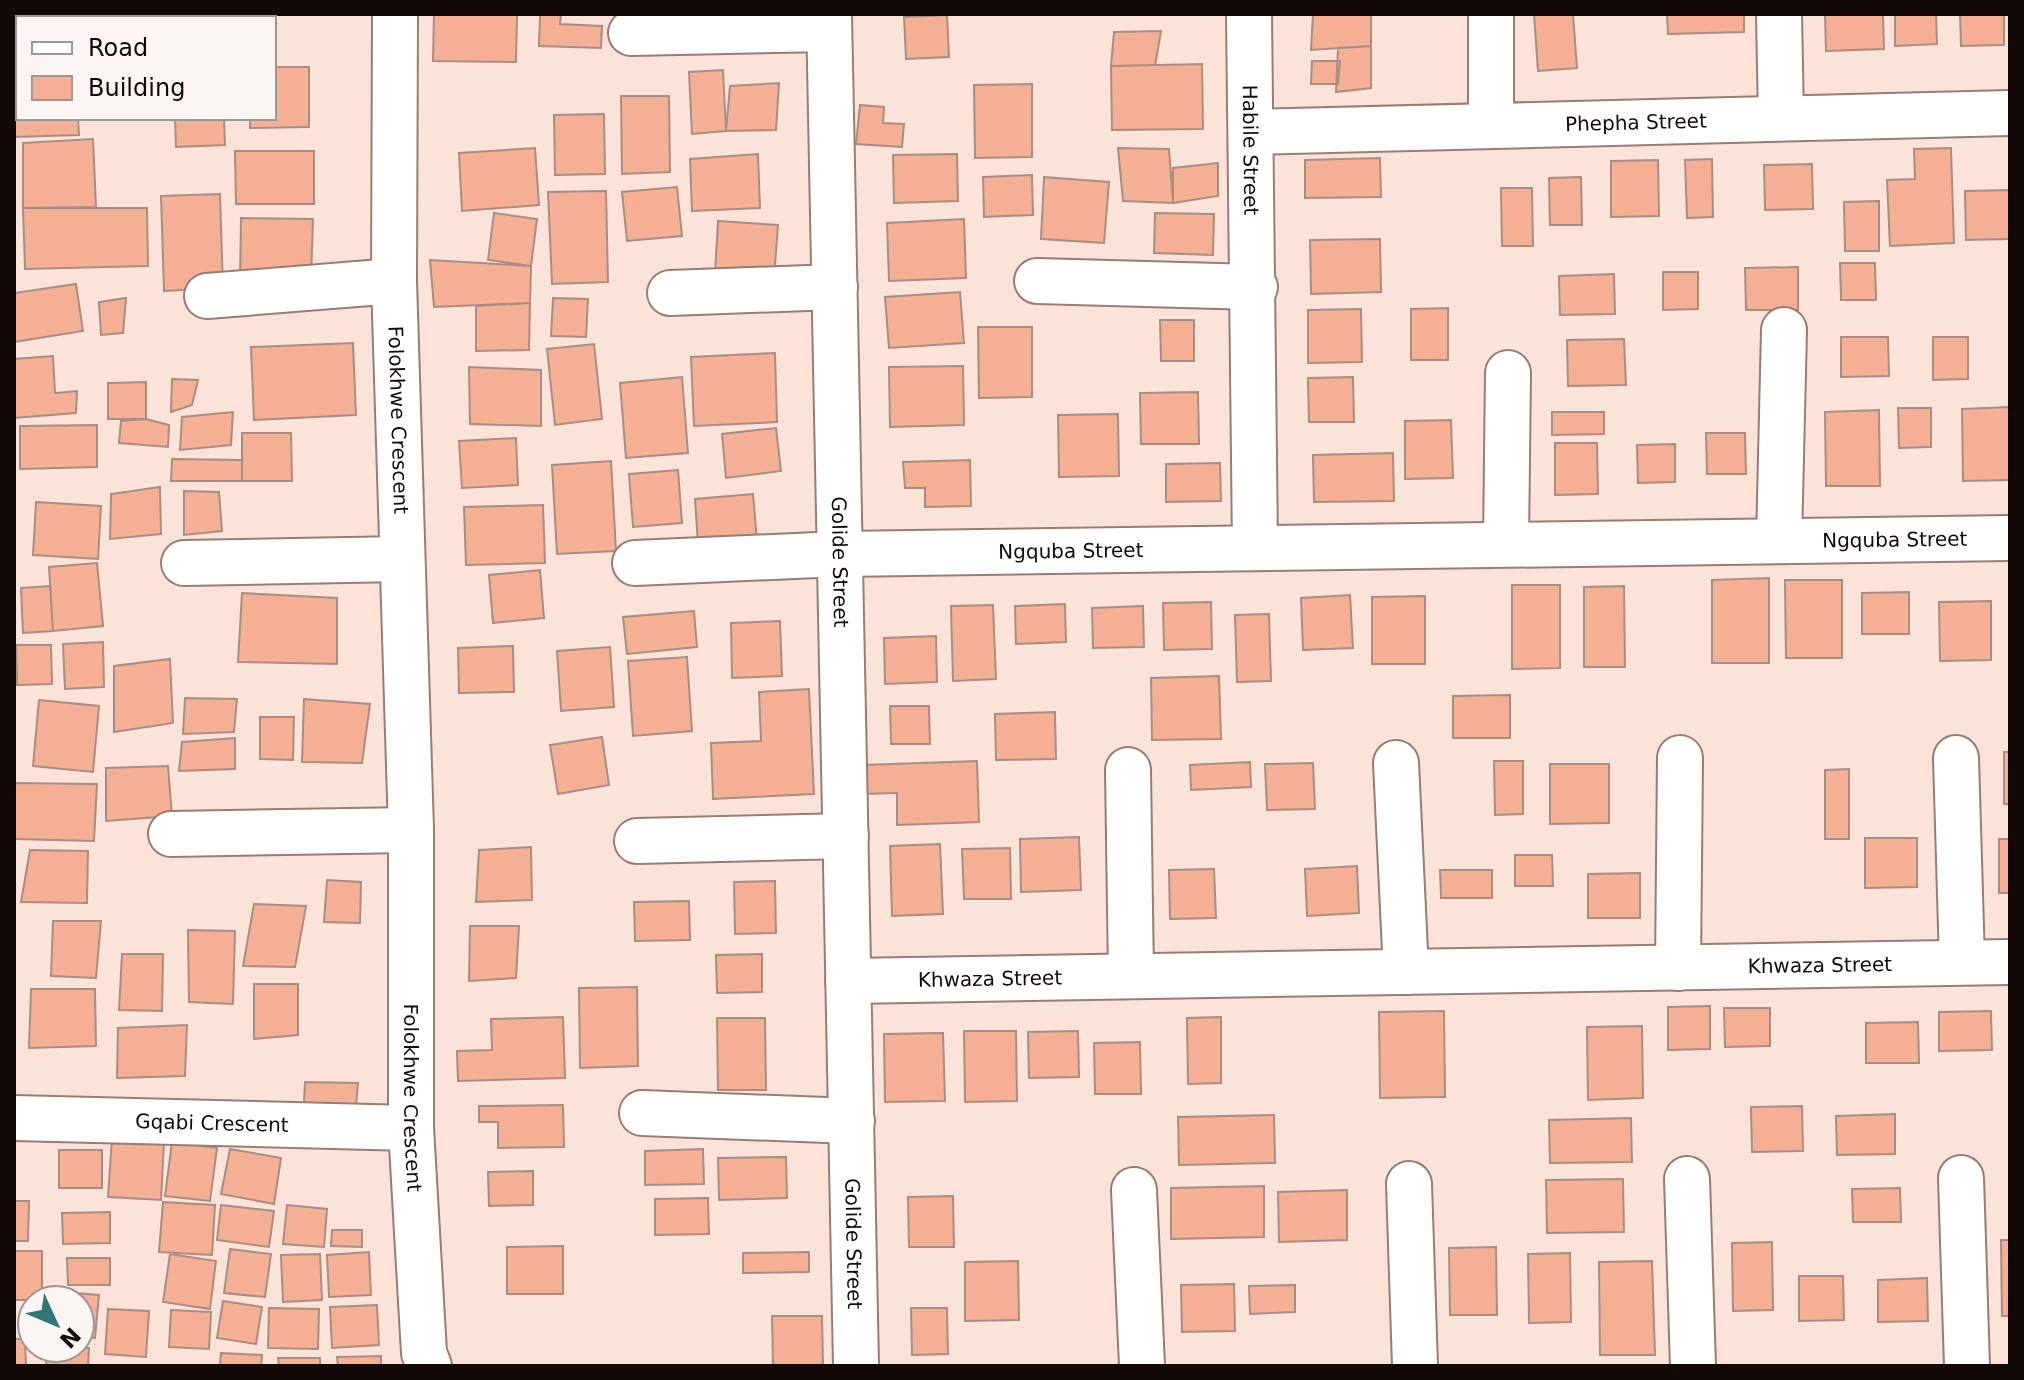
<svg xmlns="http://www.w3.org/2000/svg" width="2024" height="1380" font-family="'DejaVu Sans',sans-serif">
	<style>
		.building { fill: #f5af95; stroke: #a98d83; stroke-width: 2 }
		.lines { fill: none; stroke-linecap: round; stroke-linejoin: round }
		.minor-casing { stroke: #987d73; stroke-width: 48 }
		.minor { stroke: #fff; stroke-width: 44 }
		.labels { text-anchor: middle; stroke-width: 6; stroke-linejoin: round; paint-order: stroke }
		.street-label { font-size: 20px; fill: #130a07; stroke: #fbf5f3 }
	</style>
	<rect width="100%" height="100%" fill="#fce3da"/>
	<path class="building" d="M14,14H80V18H18V64H14Z
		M434,14H517L516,62L433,61Z
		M540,14H561L560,24L602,26L601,48L539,46Z
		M1313,14H1371V46L1311,50Z
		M1534,14H1573L1577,68L1538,71Z
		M1667,14H1744V32L1668,34Z
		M1825,14H1883L1884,49L1826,51Z
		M1895,14H1936L1937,44L1895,46Z
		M1960,14H2004V45L1961,46Z
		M947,15L949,57L906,59L904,17Z
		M1161,31L1155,66H1111L1114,32Z
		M1371,46V88L1336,92L1338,48Z
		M1312,61H1340L1338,84H1311Z
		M1202,64L1203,129L1112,130L1111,66Z
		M274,67H309V127L250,128V118H274Z
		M723,70L726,131L692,134L689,72Z
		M14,82H18V118H78L79,135L14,137Z
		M779,83L776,130L726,131L730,86Z
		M1032,84V157L975,158L974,85Z
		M621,96H669L670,172L622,174Z
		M860,105L884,107L883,123L904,124L902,147L856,144Z
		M604,114L605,174L555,175L554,115Z
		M175,118H224L225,145L176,147Z
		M93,139L96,207L23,208V143Z
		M535,148L539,205L462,211L459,153Z
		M1118,148L1169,149L1173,203L1123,201Z
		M1951,148L1954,243L1890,246L1887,180L1915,179L1914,149Z
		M235,151H314V204H236Z
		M758,154L760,208L692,211L690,159Z
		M957,154L958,201L894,203L893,155Z
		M1380,158L1381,197L1305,198V160Z
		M1712,159L1713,217L1687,218L1685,160Z
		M1658,160L1659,216L1611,217V161Z
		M1218,163V196L1173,203V168Z
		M1812,164L1813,209L1765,210L1764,165Z
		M1032,175L1033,215L984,217L983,177Z
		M1044,177L1109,182L1104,243L1041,239Z
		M1581,177L1582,225H1550L1549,178Z
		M677,187L682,236L627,241L622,192Z
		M1501,188H1532L1533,246H1502Z
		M2010,190V239L1966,240L1965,191Z
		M606,191L608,282L552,284L548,192Z
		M220,194L223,288L164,291L161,196Z
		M1879,201V251H1845L1844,202Z
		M23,208H147L148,266L25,269Z
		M494,213L537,219L531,266L488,260Z
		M1155,213L1214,214L1213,255L1154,253Z
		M241,218L313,219L311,281L240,280Z
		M964,219L966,278L889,281L887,223Z
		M718,221L778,225L774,278L715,274Z
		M1380,239L1381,292L1311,294L1310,240Z
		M430,260L531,266L530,303L434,307Z
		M1840,263H1875L1876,300H1841Z
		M1798,267V310H1746L1745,268Z
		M1663,272H1698V309L1663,310Z
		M1614,274L1615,314L1560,315L1559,276Z
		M76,284L83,331L14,342V293Z
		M960,292L964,343L889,348L885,297Z
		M126,298L123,333L101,335L99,302Z
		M553,298L588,299L586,337L551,336Z
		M530,303L529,350L476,351V306Z
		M1448,308V360H1411V309Z
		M1361,309L1362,362L1308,363V310Z
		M1160,320H1194V361H1161Z
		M978,327H1032V397L979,398Z
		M1841,337H1888L1889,376L1841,377Z
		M1933,337H1968V379L1933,380Z
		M1624,339L1626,385L1568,386L1567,340Z
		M353,343L356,415L254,420L251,347Z
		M594,344L602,419L555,425L547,349Z
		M775,353L777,422L694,426L691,357Z
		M53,356L55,393L77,391L76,413L14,418V359Z
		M963,366L964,425L890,427L889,367Z
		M469,367L541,370V426L470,424Z
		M682,377L688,453L626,458L620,383Z
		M1353,377L1354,422H1309L1308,378Z
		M172,379L198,380L192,405L171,412Z
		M146,382V419H108V383Z
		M1198,392L1199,444H1141L1140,393Z
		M2010,407V480L1963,481L1962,409Z
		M1898,408H1931V447L1899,448Z
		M1879,410L1880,486H1826L1825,412Z
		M233,412L231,445L180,450L182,417Z
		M1552,412H1604V434L1552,435Z
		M1118,414L1119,476L1059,477L1058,415Z
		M146,419L169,425L168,447L119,443L121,421Z
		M1451,420L1453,478L1405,479V421Z
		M97,425V467L20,469V426Z
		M776,428L781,471L726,478L722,434Z
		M242,433H291L292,481H242Z
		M1706,433H1745L1746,474H1707Z
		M516,438L518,485L462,488L459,441Z
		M1555,443H1597L1598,494L1555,495Z
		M1675,444V482L1638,483L1637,445Z
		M1393,453L1394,501L1314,502L1313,455Z
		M172,459L242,460V481H171Z
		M970,460L971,506L925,507V488H905L903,462Z
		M611,461L616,551L557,554L552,465Z
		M1220,463L1221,501L1166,502V464Z
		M678,470L682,523L633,527L629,474Z
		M160,487L161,534L110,539L111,494Z
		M184,491L219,492L222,531L184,535Z
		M753,494L757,541L698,545L695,499Z
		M36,502L101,506L98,559L33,555Z
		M543,505L545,563L466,565L464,507Z
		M97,563L103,626L53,631L49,567Z
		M540,570L544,618L493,623L489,575Z
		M1769,578V663H1712V580Z
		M1785,580H1842V658H1786Z
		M1512,585H1560V668L1512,669Z
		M50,586L53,631L23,633L21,588Z
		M1624,586L1625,667H1584V587Z
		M1909,592V634H1862V593Z
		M242,593L337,598V664L238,662Z
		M1350,595L1353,648L1303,650L1301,598Z
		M1425,596V664H1372V597Z
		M1991,601V660L1940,661L1939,602Z
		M1211,602L1212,649L1164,650L1163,603Z
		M1065,604L1066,642L1016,644L1015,606Z
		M993,605L996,679L953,681L951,606Z
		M1143,606L1144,647L1093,648L1092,608Z
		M694,611L697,647L627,654L623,617Z
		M1269,614L1271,681L1237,682L1235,615Z
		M780,621L782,676L732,678L731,623Z
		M936,636L937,682L885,684L884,638Z
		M103,642L104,687L65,689L63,644Z
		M16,645H51L52,684L17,685Z
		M513,646L514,692L459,693L458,648Z
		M610,647L614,707L561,711L557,651Z
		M687,657L692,731L633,736L628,661Z
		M170,659L173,723L114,732V666Z
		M1219,676L1221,739L1152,740L1151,678Z
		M809,689L814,794L713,799L711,743L761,741L759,692Z
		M1510,695V738H1453V696Z
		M185,698L237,699L234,732L183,734Z
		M304,699L370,704L362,763L302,762Z
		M39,700L99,706L93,772L33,766Z
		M890,706H929L930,744H891Z
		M1055,712L1056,759L996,760L995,714Z
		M260,717H294L293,760L260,759Z
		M602,737L609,785L558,794L550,745Z
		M235,738V769L179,771L182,742Z
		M2004,752H2010V804H2004Z
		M977,761L979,822L897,825V793L863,794V765Z
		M1494,761H1523V814L1495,815Z
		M1250,762L1251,787L1191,790L1190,765Z
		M1313,763L1315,809L1267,810L1265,764Z
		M1550,764H1609V823L1550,824Z
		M168,766L172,816L106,821V768Z
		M1849,769V839H1825V770Z
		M14,783L97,784L94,841L14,839Z
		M1079,837L1081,890L1021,892L1020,839Z
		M1865,838H1917V887L1865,888Z
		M1999,839H2010V893H1999Z
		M940,844L943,914L892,916L890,846Z
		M531,847L532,900L476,902L479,850Z
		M1010,848L1011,899H964L962,849Z
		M30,850L88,851L87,903L21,902Z
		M1515,855H1552L1553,886H1515Z
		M1357,866L1359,913L1307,916L1305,869Z
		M1214,869L1216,918L1170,919L1169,870Z
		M1440,870H1492V898H1441Z
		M1640,873V918H1588V874Z
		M327,880L361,882L360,923L324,922Z
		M775,881L776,933L735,934L734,882Z
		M689,901L690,940L635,941L634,902Z
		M254,904L306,906L295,967L243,966Z
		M53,921H101L96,978L51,976Z
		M470,926H519L516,978L469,981Z
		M188,930L235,931L233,1004L189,1002Z
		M122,954H163L162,1011L119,1010Z
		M762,954V992L717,993L716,955Z
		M254,984H298V1035L254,1039Z
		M637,987L638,1066L580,1068L579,988Z
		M31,989H95L96,1046L29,1048Z
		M1710,1006V1049L1668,1050V1007Z
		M1724,1008H1770V1046L1725,1047Z
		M1444,1011L1445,1097L1380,1098L1379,1012Z
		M1991,1011L1992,1050L1939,1051V1012Z
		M563,1017L565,1078L458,1081L457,1051L492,1050L491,1019Z
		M1221,1017V1083L1188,1084L1187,1018Z
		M717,1018H765L766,1090H718Z
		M1918,1022L1919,1063H1866V1023Z
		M187,1025L185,1076L117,1078L118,1028Z
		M1642,1026L1643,1098L1588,1100L1587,1027Z
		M964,1031H1016L1017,1101L965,1102Z
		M1078,1031L1079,1077L1029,1078L1028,1032Z
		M943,1033L945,1101L885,1102L884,1034Z
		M1140,1042L1141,1094H1095L1094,1043Z
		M305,1082L358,1083L355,1118L303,1121Z
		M563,1105L564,1147L498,1148V1122H479V1106Z
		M1802,1106L1803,1151L1752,1152L1751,1107Z
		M1895,1114V1154L1837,1155L1836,1116Z
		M1274,1115L1275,1163L1179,1165L1178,1117Z
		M1631,1118L1632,1162L1550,1163L1549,1120Z
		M112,1138L164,1141L161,1200L108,1197Z
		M172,1142L217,1148L210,1201L165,1196Z
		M230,1149L281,1158L274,1204L221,1194Z
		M703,1149L704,1184L645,1185V1151Z
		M59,1150H102V1188H59Z
		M786,1157L787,1198L719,1200L718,1158Z
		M533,1171V1205L489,1206L488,1172Z
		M1623,1179L1624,1232L1547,1233L1546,1180Z
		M1264,1186V1237L1171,1239V1188Z
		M1900,1188L1901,1222H1853L1852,1189Z
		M1347,1190V1240L1279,1242L1278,1192Z
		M953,1196L954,1247H909L908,1197Z
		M708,1198L709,1234L655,1235V1199Z
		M14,1201H29L28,1241H14Z
		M163,1202L215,1205L212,1255L159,1252Z
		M221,1205L274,1211L269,1247L217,1240Z
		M287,1205L327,1209L324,1247L283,1244Z
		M110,1212V1243L63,1244L62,1213Z
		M332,1230H362V1247L331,1246Z
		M2001,1240H2010V1316H2002Z
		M1772,1242L1773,1310L1733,1311L1732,1243Z
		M563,1246V1294H507V1247Z
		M1496,1247L1497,1315H1450L1449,1248Z
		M230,1249L271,1254L265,1297L224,1293Z
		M14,1251H42V1300H14Z
		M369,1252L371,1295L329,1297L327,1255Z
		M809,1252V1272L743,1273V1253Z
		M1570,1253L1571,1322L1529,1323L1528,1254Z
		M170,1254L216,1261L210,1309L163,1302Z
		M320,1254L322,1300L283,1302L281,1255Z
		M67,1258H110V1285H68Z
		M1018,1261L1019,1320L965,1321V1262Z
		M1652,1261L1655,1355H1600L1599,1262Z
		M1799,1276H1843L1844,1320L1799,1321Z
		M1927,1278L1928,1321L1878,1322V1280Z
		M1234,1284L1235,1331L1182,1332L1181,1285Z
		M1295,1285V1312L1250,1314L1249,1286Z
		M51,1291L99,1295L95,1338L80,1337V1300H51Z
		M223,1301L262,1307L256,1344L217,1338Z
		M377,1305L379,1345L332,1348L330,1307Z
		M269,1308L319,1309L318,1349L268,1348Z
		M911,1308H947L948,1354L912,1355Z
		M108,1309L149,1311L146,1357L105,1354Z
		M171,1310L211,1312L209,1349L169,1347Z
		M772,1316H822L823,1366H773Z
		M14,1339H25L26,1366H14Z
		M47,1348H89L88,1366H46Z
		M221,1353L262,1355L261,1366H220Z
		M381,1356V1366H338L337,1357Z
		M278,1358H320V1366H279Z"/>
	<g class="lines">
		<defs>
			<g id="minor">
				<path d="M193,14H198"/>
				<path id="s1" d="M395,14L394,281L411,830V1128L424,1353L429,1366"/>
				<path id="s2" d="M829,14L856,1366"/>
				<path id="s3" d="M1249,14L1255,547"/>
				<path d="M1779,14L1781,118"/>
				<path d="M631,33L829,29"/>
				<path d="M1491,125V14"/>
				<path id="s4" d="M1252,132L2010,113"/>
				<path d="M1037,281L1255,287"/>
				<path d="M670,293L835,287"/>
				<path d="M207,296L394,281"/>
				<path d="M1779,541L1784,330"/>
				<path d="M1506,544L1508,373"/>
				<path d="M184,563L401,559"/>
				<path id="s5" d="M635,563L840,554L2010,538"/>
				<path d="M1956,758L1962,962"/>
				<path d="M1396,763L1406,972"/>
				<path d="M1128,770L1131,976"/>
				<path d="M171,834L411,830"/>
				<path d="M637,841L846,836"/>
				<path d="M1678,968L1680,758"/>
				<path id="s6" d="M848,981L2010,962"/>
				<path d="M642,1113L852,1121"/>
				<path id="s7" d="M14,1118L411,1128"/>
				<path d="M1961,1178L1967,1366"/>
				<path d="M1687,1179L1693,1366"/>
				<path d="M1409,1184L1415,1366"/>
				<path d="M1134,1190L1142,1366"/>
			</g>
		</defs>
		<use href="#minor" class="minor-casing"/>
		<use href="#minor" class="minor"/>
	</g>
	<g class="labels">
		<g class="street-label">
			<text dy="7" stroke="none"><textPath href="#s4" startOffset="384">Phepha Street</textPath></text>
			<text dy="7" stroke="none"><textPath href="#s3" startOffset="136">Habile Street</textPath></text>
			<text dy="7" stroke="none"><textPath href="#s1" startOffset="406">Folokhwe Crescent</textPath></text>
			<text dy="7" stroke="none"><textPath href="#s5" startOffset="1260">Ngquba Street</textPath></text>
			<text dy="7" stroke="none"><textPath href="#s5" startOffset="436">Ngquba Street</textPath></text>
			<text dy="7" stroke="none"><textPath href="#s2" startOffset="548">Golide Street</textPath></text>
			<text dy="7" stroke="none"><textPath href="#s6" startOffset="972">Khwaza Street</textPath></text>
			<text dy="7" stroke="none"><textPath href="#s6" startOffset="142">Khwaza Street</textPath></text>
			<text dy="7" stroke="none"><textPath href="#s1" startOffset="1084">Folokhwe Crescent</textPath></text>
			<text dy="7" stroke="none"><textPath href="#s7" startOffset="198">Gqabi Crescent</textPath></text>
			<text dy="7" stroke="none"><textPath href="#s2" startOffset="1230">Golide Street</textPath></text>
		</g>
	</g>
	<rect width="2024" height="1380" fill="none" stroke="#130a07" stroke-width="32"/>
	<rect x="16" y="16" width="260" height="104" fill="#fbf5f3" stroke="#9e9795" stroke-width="2"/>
	<rect x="32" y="42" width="40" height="12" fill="#ffffff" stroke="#9e9795" stroke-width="2"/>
	<text x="88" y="56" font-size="24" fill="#130a07">Road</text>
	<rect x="32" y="76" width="40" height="24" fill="#f5af95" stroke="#9e9795" stroke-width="2"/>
	<text x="88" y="96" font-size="24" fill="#130a07">Building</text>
	<g transform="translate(56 1324) rotate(134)"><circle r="38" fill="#fbf5f3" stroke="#9e9795" stroke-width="2"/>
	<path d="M0-6L14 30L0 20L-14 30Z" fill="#2f7874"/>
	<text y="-12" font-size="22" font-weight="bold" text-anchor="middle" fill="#130a07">N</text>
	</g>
</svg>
